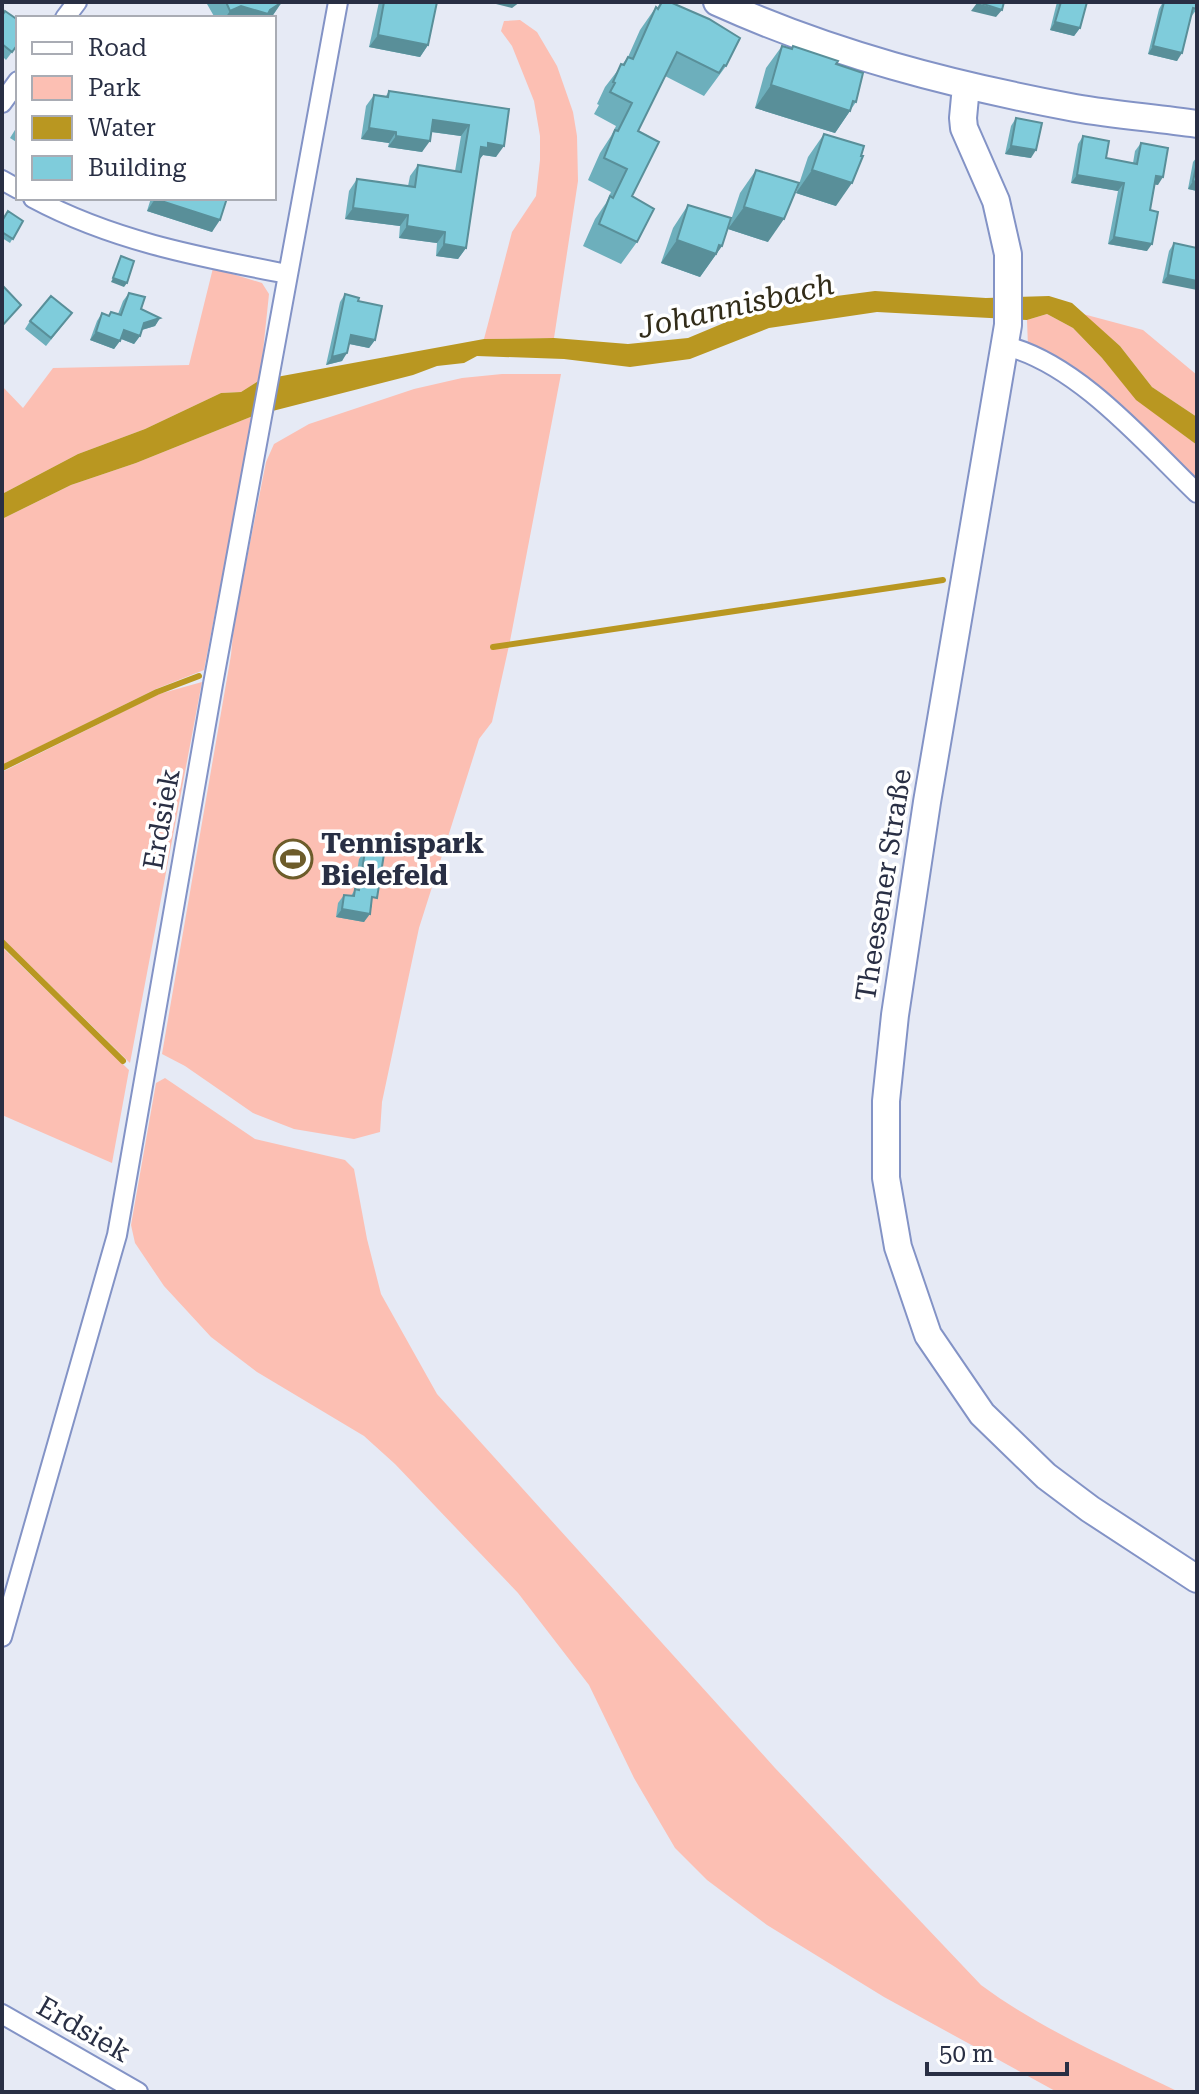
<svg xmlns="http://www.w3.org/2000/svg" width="1199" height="2094" font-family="'Roboto Serif',serif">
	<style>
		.green { fill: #fcbfb3 }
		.water { fill: #b99721 }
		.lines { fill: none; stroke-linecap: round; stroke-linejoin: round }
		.stream { stroke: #b99721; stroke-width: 6 }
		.street-casing { stroke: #8393c6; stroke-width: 22 }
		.secondary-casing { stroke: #8393c6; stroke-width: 30 }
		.street { stroke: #fff; stroke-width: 18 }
		.secondary { stroke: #fff; stroke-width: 26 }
		.wall { fill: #6dafbc }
		.shaded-wall { fill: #598f99 }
		.building { fill: #7fccdb; stroke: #598f99; stroke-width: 2 }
		.labels { text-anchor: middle; stroke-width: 7; stroke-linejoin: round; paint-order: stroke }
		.street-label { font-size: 28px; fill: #292f44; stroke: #fff }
		.poi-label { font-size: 28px; font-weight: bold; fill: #292f44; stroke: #fff; text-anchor: start }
		.water-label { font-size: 30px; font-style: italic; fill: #322c19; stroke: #fff }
	</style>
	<rect width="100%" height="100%" fill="#e6eaf5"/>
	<path class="green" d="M520,20L537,32L557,66L573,112L577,136L578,181L554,338L484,339L512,232L536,196L540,160V136L534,101L512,46L501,31L504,21Z
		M213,268L262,283L269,294L260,380L241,392L221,393L145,429L78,454L2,494V386L23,408L53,368L189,365Z
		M1047,314L1073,328L1102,358L1137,400L1197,445V478L1096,383L1028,347L1027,320Z
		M1083,314L1143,330L1197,375V417L1152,387L1120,346Z
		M502,374H561L510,641L492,722L479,739L419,928L382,1102L380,1132L354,1139L294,1129L253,1113L185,1066L162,1054L231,655L234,624L266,462L274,444L309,424L414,389L462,378Z
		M253,416L204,670L156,689L2,765V519L71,485L136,463Z
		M202,682L130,1063L2,938V772L159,694Z
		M2,947L129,1070L112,1163L2,1115Z
		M165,1078L255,1139L345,1160L354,1169L367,1239L381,1294L437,1394L775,1768L981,1985C1042,2030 1111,2059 1179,2092H1057L884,1997L767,1925L707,1880L675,1848L634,1778L589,1685L518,1593L395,1464L364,1436L257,1372L211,1337L164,1286L135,1243L131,1225L156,1083Z"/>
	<path class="water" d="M875,291L986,298L1049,296L1072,303L1120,346L1152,387L1197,417V445L1136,400L1102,358L1073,328L1047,314L1027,320L877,312L769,328L690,359L630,367L564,359L477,356L464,363L437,366L413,375L253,416L136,463L71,485L2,519V494L78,454L145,429L221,393L241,392L260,380L484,339L554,338L628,344L688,338L767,305Z"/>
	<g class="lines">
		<path class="stream" d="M493,647L943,580
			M2,768L157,692L199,676
			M2,942L123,1061"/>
		<defs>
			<path id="street" d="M65,18L77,2
				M2,103L18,81
				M2,180L18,189
				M33,198C113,241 200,257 287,274
				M1006,346C1078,364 1145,443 1197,493
				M2,1637L117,1235L213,684L338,2
				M2,2014L138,2092"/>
			<path id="secondary" d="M717,2C832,54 952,85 1075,108C1116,115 1156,118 1197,124
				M966,86L963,118L964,128L996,201L1008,254V325L927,802L895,1015L886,1101V1178L898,1247L928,1335L982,1414L1046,1476L1090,1509L1197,1579"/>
		</defs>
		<use href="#street" class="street-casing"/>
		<use href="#secondary" class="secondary-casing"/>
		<use href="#street" class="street"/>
		<use href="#secondary" class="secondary"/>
	</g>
	<path class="wall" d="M203,2H282L271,18H215L207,4Z
		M379,2H437L428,45L420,57L369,47Z
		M661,2L726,66L704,96L665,76L638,131L632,196L637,242L621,264L583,246L595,219L606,203L611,192L588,180L600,153L611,136L616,126L594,114L599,105L597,104L605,87L628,57L640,30L656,7L657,8Z
		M1057,2H1087L1080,28L1074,36L1050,30Z
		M1163,2L1197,9L1191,17L1177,61L1148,54L1159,9Z
		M2,16L18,44L6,60L2,56Z
		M782,46L791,49L793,46L836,64L856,102L835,133L755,108L766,68Z
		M389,91L509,109L496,157L483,155L479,159L466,248L458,259L436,256L437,243L399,238L400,226L345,219L349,191L357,179L408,186L410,176L418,165L455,171L461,136L431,132L422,152L388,147L389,143L361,139L366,106L374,95L386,96Z
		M1016,118L1031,158L1005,154L1011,126Z
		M18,125V143L10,138Z
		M824,134L836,206L796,193L808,157Z
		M1083,136L1106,158L1133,163L1135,151L1141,143L1158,185L1155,184L1150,210L1147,251L1108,244L1118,191L1071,183L1078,144Z
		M1197,157V191L1188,189L1193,162Z
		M756,170L768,242L728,229L740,193Z
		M151,198H227L212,232L147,211Z
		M688,205L722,246L700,277L661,263L673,228Z
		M2,220L23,221L10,243L2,238Z
		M1174,243L1197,248L1162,283L1169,251Z
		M129,293L141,309L160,318L155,326L142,330L140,336L134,344L121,339L114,349L90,340L97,321L102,313L109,316L111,312L118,314L123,301Z
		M345,294L358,301L375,340L369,348L349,344L342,361L326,365L340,302Z
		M30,321H66L46,346L25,329Z
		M365,851L372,906L364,922L336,917L338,903L344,895L351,896L354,891L359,859Z"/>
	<path class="shaded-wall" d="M488,2H520L512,8Z
		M281,3L271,18H225L230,11L241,6L270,10Z
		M977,3L1002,10L996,17L971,11Z
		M1055,22L1080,28L1074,36L1050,30Z
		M378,35L428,45L420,57L369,47Z
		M1153,46L1182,53L1177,61L1148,54Z
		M771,85L850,111L835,133L755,108Z
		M433,120L469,125L461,136L425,131Z
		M369,128L396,132L389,143L361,139Z
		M396,136L430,141L422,152L388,147Z
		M488,143L504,146L496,157L483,155L480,159L473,158L481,147Z
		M1011,146L1036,150L1031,158L1005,154Z
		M812,170L852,183L836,206L796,193Z
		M1077,175L1124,183L1118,191L1071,183Z
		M1156,176L1163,177L1158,185L1151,184Z
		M1193,181L1197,182V191L1188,189Z
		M155,199L220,220L212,232L147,211Z
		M744,207L784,219L768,242L728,229Z
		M353,208L408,215L400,226L345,219Z
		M407,226L445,232L437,243L399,238Z
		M1114,237L1152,244L1147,251L1108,244Z
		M677,240L719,245L722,246L700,277L661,263Z
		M444,244L466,248L458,259L436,256Z
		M1168,275L1197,281V290L1162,283Z
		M113,278L127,283L124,287L111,282Z
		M160,318L155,326L138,331L144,323Z
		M124,330L140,336L134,344L119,338Z
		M96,332L120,341L114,349L90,340Z
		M351,335L375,340L369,348L345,343Z
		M347,353L342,361L326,365L332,357Z
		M342,909L370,914L364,922L336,917Z"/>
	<path class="building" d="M226,2H282L270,10L268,14L241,6L230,11Z
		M384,2H437L428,45L378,35Z
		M662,2H670L709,19L740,38L726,66L724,65L719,73L677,52L638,131L659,142L632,196L654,209L637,242L599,224L610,196L613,198L627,169L604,158L615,130L618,131L632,103L610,92L615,83L613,82L621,64L624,65L628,57L633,59L656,7L658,9Z
		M977,2H1004L1002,10Z
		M1061,2H1087L1080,28L1055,22Z
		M1164,2H1197V9L1193,8L1182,53L1153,46Z
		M5,11L18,20V44L12,52L2,44V16Z
		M782,46L792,49L793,46L838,61L836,64L863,73L856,102L853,101L850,111L771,85Z
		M389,91L509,109L504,146L488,143V148L481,147L466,248L444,244L445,232L407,226L408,215L353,208L357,179L415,187L418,165L461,172L469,125L433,120L430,141L396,136V132L369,128L374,95L388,97Z
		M1016,118L1042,123L1036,150L1011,146Z
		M824,134L864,146L861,156H863L852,183L812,170Z
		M1083,136L1109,141L1106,158L1137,164L1141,143L1168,148L1163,177L1156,176L1150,210L1158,212L1152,244L1114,237L1124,183L1077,175Z
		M1197,163V182L1193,181Z
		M756,170L799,183L784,219L744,207Z
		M155,198H227L220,220L155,199Z
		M688,205L731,218L722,246L719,245L716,254L677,240Z
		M8,211L23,221L13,239L2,232V221Z
		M1174,243L1197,248V281L1168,275Z
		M121,256L134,261L127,283L113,278Z
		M2,285L21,305L2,326Z
		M129,293L145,297L141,309L160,318L144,323L140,336L124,330L120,341L96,332L102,313L109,316L111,312L121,315Z
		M345,294L359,298L358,301L382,306L375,340L351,335L347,353L332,357Z
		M51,296L72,313L51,338L30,321Z
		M365,851L384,854L377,898L372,897L370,914L342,909L344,895L354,896L355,889L359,890Z"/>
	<defs>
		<symbol id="stadium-ring" viewBox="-11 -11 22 22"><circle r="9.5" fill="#fff" stroke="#6d5c2a" stroke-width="1.5"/><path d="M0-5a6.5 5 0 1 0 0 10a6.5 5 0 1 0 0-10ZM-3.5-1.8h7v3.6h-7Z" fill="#6d5c2a"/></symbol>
	</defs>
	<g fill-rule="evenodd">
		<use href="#stadium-ring" x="271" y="837" width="44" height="44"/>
	</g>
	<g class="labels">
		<g class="street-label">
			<text transform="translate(161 819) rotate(-80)" y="10">Erdsiek</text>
			<text transform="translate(883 885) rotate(-81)" y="10">Theesener Straße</text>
			<text transform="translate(84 2029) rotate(30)" y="10">Erdsiek</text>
		</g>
		<g class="poi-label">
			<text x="321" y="853">Tennispark<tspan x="321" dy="32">Bielefeld</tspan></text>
		</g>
		<g class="water-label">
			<text transform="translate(736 306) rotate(-13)" y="10">Johannisbach</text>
		</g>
	</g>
	<rect width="1199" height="2094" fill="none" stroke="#292f44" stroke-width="8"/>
	<rect x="16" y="16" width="260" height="184" fill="#ffffff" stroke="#a9acb4" stroke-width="2"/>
	<rect x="32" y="42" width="40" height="12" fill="#ffffff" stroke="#a9acb4" stroke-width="2"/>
	<text x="88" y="56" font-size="24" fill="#292f44">Road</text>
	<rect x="32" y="76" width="40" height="24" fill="#fcbfb3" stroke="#a9acb4" stroke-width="2"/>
	<text x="88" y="96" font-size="24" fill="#292f44">Park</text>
	<rect x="32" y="116" width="40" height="24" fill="#b99721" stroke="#a9acb4" stroke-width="2"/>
	<text x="88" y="136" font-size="24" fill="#292f44">Water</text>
	<rect x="32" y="156" width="40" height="24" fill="#7fccdb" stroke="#a9acb4" stroke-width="2"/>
	<text x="88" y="176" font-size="24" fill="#292f44">Building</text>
	<path d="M927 2062v12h140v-12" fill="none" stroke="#292f44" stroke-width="4"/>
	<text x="939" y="2062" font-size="24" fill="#292f44" stroke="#ffffff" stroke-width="6" paint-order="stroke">50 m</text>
</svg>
